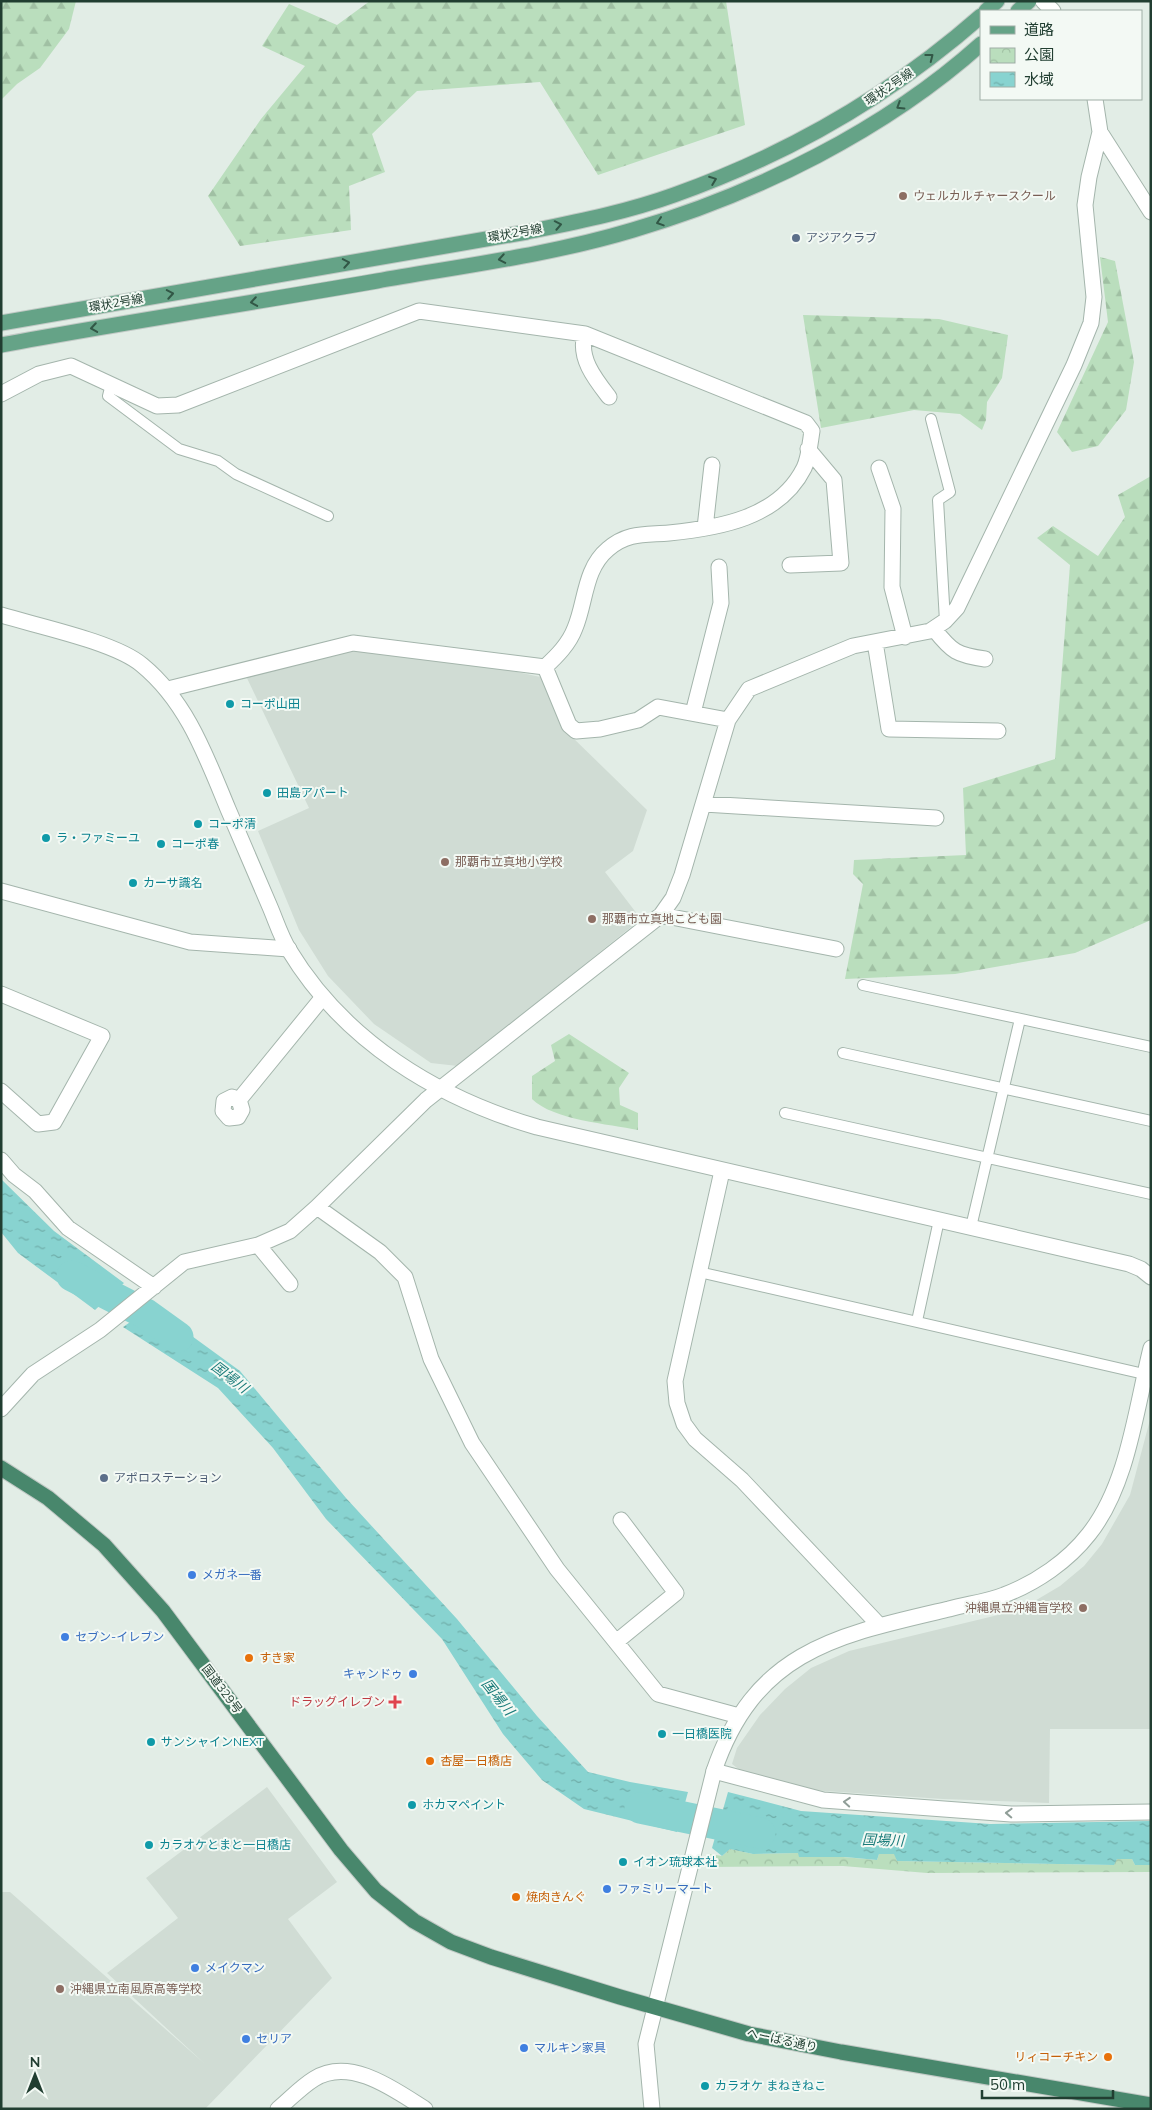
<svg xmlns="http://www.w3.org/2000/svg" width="1152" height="2110" font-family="Mulish,'Noto Sans JP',sans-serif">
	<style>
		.built { fill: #d0dcd4 }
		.forest { fill: url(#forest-firs) }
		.park { fill: url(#park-crowns) }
		.water { fill: url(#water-ripples) }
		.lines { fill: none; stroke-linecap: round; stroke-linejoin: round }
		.river { stroke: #88d3d0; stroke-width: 31 }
		.service-casing { stroke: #a4b5ac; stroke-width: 12 }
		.minor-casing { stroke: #a4b5ac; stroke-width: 17 }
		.tertiary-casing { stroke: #a4b5ac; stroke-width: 17 }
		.primary-casing { stroke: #c1c9c5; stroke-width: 17 }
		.trunk-casing { stroke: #c1c9c5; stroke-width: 17 }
		.service { stroke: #fff; stroke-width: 10 }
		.minor { stroke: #fff; stroke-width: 15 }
		.tertiary { stroke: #fff; stroke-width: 15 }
		.primary { stroke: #65a387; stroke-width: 15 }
		.trunk { stroke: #48876c; stroke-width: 15 }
		.oneway { stroke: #325746 }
		.oneway2 { stroke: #909e98 }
		.education-dot { fill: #8d6e63; stroke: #f3f9f4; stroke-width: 2 }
		.service-dot { fill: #5c6f8a; stroke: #f3f9f4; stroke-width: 2 }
		.culture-dot { fill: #0f9aa8; stroke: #f3f9f4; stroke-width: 2 }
		.shop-dot { fill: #3f7fe0; stroke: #f3f9f4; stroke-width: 2 }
		.food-dot { fill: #e8710a; stroke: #f3f9f4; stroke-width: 2 }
		.health-dot { fill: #e0444e; stroke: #f3f9f4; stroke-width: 2 }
		.labels { text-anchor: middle; stroke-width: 4; stroke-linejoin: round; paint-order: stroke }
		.street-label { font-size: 12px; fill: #213e31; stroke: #f3f9f4 }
		.education-label { font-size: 12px; fill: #785e54; stroke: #f3f9f4; text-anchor: start }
		.service-label { font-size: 12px; fill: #4e5e75; stroke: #f3f9f4; text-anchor: start }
		.culture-label { font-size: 12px; fill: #0d838f; stroke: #f3f9f4; text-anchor: start }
		.shop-label { font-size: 12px; fill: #366cbe; stroke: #f3f9f4; text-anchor: start }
		.food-label { font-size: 12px; fill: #c56008; stroke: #f3f9f4; text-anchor: start }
		.health-label { font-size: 12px; fill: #be3a42; stroke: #f3f9f4; text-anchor: end }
		.water-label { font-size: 14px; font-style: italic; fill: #1a7c7a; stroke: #f3f9f4 }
	</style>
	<defs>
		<pattern id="forest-firs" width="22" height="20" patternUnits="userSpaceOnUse" patternTransform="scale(1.25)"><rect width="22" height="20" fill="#badebd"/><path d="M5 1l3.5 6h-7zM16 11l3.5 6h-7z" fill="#a0c0a3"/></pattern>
		<pattern id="park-crowns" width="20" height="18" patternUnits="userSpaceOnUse" patternTransform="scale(1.25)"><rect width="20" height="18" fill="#badebd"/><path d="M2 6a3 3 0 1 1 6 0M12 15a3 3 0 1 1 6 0" fill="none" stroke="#a0c0a3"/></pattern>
		<pattern id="water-ripples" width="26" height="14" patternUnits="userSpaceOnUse" patternTransform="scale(1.25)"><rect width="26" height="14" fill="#88d3d0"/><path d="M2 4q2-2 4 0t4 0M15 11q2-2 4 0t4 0" fill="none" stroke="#6fada9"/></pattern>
	</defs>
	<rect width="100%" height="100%" fill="#e2ede6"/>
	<path class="built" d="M352,650L467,661L545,678L568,733L647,810L633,851L605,872L641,919L458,1066L431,1063L374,1024L328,976L299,930L258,831L309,808L245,674Z
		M1151,1416V1729H1050L1049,1803L943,1799L810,1790L741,1771L732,1764L737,1748L760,1715L785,1689L811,1668L849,1651L998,1615L1033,1602L1060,1586L1084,1566L1102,1544L1130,1495Z
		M267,1787L337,1882L288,1919L332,1978L205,2109H1V1892H10L205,2064L107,1973L178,1918L146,1878Z"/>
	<path class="forest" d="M1,1H76L69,29L40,68L17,84L1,100Z
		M370,1H726L745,125L598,175L540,82L417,91L372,134L385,172L349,186L351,230L240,246L208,196L261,119L305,66L262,46L289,4L337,25Z
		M1100,257L1115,261L1134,362L1126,410L1098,446L1072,452L1057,432L1108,322Z
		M803,315L939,319L1008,335L1002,378L987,402L986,420L982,430L960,414L914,410L821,428Z
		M1151,476V920L1075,953L955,974L845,979L863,884L853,874L854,860L966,855L963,788L1055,759L1070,565L1037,538L1053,526L1098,556L1125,517L1118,495Z
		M569,1034L629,1073L619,1088L620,1105L638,1113V1130C609,1124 553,1120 532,1099V1076L555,1061L551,1045Z"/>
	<path class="park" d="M730,1849L753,1854L798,1853L877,1860L879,1854H895L897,1861L1113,1865L1117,1859H1132L1135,1865H1151V1872L927,1873L843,1866L706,1867L710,1854L722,1856Z"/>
	<path class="water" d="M1,1179L54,1231L124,1283L95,1310L18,1253L1,1232Z
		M152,1307L240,1371L346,1498L457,1619L537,1716L588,1772L630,1782L688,1792L677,1832L584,1809L542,1780L503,1734L442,1639L326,1519L273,1448L218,1388L123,1327Z
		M728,1792L801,1811L990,1824L1151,1821V1865H1135L1132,1859H1117L1114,1865L897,1861L894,1854H879L877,1860L845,1857H799L798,1853L753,1854L730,1849L722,1856L712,1848Z"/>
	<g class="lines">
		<path class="river" d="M72,1276L146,1314L178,1337
			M640,1808L760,1833"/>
		<defs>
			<path id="service" d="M111,384L108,396L179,449L218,461L236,474L328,516
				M931,419L950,492L938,500L945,621
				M863,985L1151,1047
				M843,1053L1151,1121
				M785,1113L1151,1194
				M971,1227L1020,1019
				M699,1272L1144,1374
				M917,1321L939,1220"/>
			<path id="minor" d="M1043,1L1053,11
				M1100,132L1151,212
				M585,334C578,358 595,379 609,397
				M1,394L39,374L71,366L157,406L178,405L419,311L585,334L806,423L812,431C810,443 809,458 804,468C779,518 719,528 669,533C645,535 628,532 608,549C584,569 586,602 575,628C569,644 557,656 545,667L353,643L168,689
				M879,468L893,509L892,587L905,637
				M705,528L712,465
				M790,565L841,563L834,480L808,449
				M934,629C952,652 957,655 985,659
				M875,642L889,729L998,731
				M545,667L569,725L576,731L600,729L638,720L658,707L728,720
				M693,713L721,603L719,567
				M704,804L936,818
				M1,891L190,942L289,949
				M661,915L836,949
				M1,994L102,1036L54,1122L38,1124L1,1091
				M239,1100L232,1097L224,1101L223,1111L229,1118L238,1117L242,1110L239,1100L323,997
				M1,1160L14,1175L35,1191L68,1228L154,1287
				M722,1171L675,1381L677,1403L684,1424L695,1439L742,1480L879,1625
				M317,1207L380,1252L405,1277L431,1359L472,1443L557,1569L658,1694L739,1716
				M258,1245L290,1284
				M1,1409L33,1374L100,1330L184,1262L258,1245L290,1231L317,1207L426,1100L661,915L673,898L682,875L728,720L749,689L853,646L930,631L945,621L957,608L1074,365L1091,323L1094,297L1085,205L1089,177L1100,132L1095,99
				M616,1642L676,1593L621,1520
				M714,1771L823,1800L1011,1814L1151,1812
				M278,2109C290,2099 301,2087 314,2079C350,2056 395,2090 425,2109"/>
			<path id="tertiary" d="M1,615C37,626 115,642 142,665C187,702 206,756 228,809C242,841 256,874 270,907C276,921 281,937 289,950C344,1041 437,1098 537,1127L1129,1264L1141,1269L1151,1277
				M652,2109L646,2044L714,1771C755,1650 838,1635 949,1609C967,1604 987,1602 1004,1595C1036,1583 1068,1561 1089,1534C1128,1485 1136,1408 1151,1348"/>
			<path id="primary" d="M986,11L997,1
				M1018,11L1029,1
				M1,323L527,232C576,222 627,212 674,195C787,155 891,95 981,16
				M1,345C126,322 252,303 377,281C462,266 550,255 633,230C756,194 885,130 981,44"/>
			<path id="trunk" d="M1,1468L48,1498L104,1545L163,1611L341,1850L376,1891L414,1921L451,1942L491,1957L620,1997L749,2034L841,2052L1151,2105"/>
		</defs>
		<use href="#service" class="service-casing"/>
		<use href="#minor" class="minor-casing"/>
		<use href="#tertiary" class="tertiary-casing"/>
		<use href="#primary" class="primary-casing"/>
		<use href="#trunk" class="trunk-casing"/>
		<use href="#service" class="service"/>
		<use href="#minor" class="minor"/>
		<use href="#tertiary" class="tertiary"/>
		<use href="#primary" class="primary"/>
		<use href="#trunk" class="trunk"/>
	</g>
	<defs><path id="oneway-chevron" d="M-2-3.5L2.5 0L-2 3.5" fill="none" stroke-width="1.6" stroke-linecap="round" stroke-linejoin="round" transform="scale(1.25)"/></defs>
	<g class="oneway">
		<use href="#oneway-chevron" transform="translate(930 57) rotate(-38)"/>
		<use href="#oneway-chevron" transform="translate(900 106) rotate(148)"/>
		<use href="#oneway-chevron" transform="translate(713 180) rotate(-21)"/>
		<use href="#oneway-chevron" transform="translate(660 222) rotate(162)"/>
		<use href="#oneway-chevron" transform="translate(558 225) rotate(-11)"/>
		<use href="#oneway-chevron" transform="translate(502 259) rotate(170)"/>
		<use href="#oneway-chevron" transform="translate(346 263) rotate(-10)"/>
		<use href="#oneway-chevron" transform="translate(170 294) rotate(-10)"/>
		<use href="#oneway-chevron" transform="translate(254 302) rotate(171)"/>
		<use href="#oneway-chevron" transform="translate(94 328) rotate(171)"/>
	</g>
	<g class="oneway2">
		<use href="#oneway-chevron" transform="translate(847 1802) rotate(-176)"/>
		<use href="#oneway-chevron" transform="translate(1009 1813) rotate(-178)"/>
	</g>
	<g class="education-dot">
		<circle cx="903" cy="196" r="5"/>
		<circle cx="445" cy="862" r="5"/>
		<circle cx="592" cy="919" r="5"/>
		<circle cx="1083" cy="1608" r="5"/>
		<circle cx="60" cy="1989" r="5"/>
	</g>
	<g class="service-dot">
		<circle cx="796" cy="238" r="5"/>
		<circle cx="104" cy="1478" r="5"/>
	</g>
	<g class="culture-dot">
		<circle cx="230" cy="704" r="5"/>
		<circle cx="267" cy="793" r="5"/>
		<circle cx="198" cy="824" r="5"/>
		<circle cx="46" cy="838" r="5"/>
		<circle cx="161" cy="844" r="5"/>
		<circle cx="133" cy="883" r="5"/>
		<circle cx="662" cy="1734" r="5"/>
		<circle cx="151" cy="1742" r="5"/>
		<circle cx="412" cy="1805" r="5"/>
		<circle cx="149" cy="1845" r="5"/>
		<circle cx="623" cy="1862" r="5"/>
		<circle cx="705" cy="2086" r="5"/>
	</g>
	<g class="shop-dot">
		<circle cx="192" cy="1575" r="5"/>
		<circle cx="65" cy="1637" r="5"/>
		<circle cx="413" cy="1674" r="5"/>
		<circle cx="607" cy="1889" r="5"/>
		<circle cx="195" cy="1968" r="5"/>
		<circle cx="246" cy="2039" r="5"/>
		<circle cx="524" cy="2048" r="5"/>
	</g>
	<g class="food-dot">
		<circle cx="249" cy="1658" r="5"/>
		<circle cx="430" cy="1761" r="5"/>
		<circle cx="516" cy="1897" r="5"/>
		<circle cx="1108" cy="2057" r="5"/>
	</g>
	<path class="health-dot" d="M392.5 1694.5h5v5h5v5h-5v5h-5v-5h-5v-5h5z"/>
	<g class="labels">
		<g class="street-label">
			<text transform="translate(889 87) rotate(-34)" y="4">環状2号線</text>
			<text transform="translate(515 233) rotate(-10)" y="4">環状2号線</text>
			<text transform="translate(116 303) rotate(-10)" y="4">環状2号線</text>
			<text transform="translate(222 1689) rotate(53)" y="4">国道329号</text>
			<text transform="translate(782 2040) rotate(12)" y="4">へーばる通り</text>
		</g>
		<g class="education-label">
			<text x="913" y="200">ウェルカルチャースクール</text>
			<text x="455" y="866">那覇市立真地小学校</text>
			<text x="602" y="923">那覇市立真地こども園</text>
			<text x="1073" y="1612" text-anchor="end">沖縄県立沖縄盲学校</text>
			<text x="70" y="1993">沖縄県立南風原高等学校</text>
		</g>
		<g class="service-label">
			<text x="806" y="242">アジアクラブ</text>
			<text x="114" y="1482">アポロステーション</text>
		</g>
		<g class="culture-label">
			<text x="240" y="708">コーポ山田</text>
			<text x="277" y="797">田島アパート</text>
			<text x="208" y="828">コーポ清</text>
			<text x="56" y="842">ラ・ファミーユ</text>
			<text x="171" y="848">コーポ春</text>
			<text x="143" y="887">カーサ識名</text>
			<text x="672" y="1738">一日橋医院</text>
			<text x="161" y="1746">サンシャインNEXT</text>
			<text x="422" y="1809">ホカマペイント</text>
			<text x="159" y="1849">カラオケとまと一日橋店</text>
			<text x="633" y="1866">イオン琉球本社</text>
			<text x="715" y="2090">カラオケ まねきねこ</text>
		</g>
		<g class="shop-label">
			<text x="202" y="1579">メガネ一番</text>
			<text x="75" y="1641">セブン-イレブン</text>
			<text x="403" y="1678" text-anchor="end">キャンドゥ</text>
			<text x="617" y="1893">ファミリーマート</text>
			<text x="205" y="1972">メイクマン</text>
			<text x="256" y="2043">セリア</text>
			<text x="534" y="2052">マルキン家具</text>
		</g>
		<g class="food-label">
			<text x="259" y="1662">すき家</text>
			<text x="440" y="1765">杏屋一日橋店</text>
			<text x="526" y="1901">焼肉きんぐ</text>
			<text x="1098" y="2061" text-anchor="end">リィコーチキン</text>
		</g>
		<g class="health-label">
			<text x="385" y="1706">ドラッグイレブン</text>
		</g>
		<g class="water-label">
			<text transform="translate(230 1377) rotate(37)" y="5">国場川</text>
			<text transform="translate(498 1697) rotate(51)" y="5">国場川</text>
			<text transform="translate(883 1840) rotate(2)" y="5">国場川</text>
		</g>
	</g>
	<rect width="1152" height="2110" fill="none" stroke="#213e31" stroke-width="5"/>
	<rect x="980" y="10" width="162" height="90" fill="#f3f9f4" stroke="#9faea6"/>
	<rect x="990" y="26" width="25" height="8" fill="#65a387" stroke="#9faea6"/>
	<text x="1024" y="35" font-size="15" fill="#213e31">道路</text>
	<rect x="990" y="48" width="25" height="15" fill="url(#park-crowns)" stroke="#9faea6"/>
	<text x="1024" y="60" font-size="15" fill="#213e31">公園</text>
	<rect x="990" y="72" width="25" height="15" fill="url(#water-ripples)" stroke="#9faea6"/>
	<text x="1024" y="85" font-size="15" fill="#213e31">水域</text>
	<g transform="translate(35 2075)" stroke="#f3f9f4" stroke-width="4" paint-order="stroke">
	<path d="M0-4L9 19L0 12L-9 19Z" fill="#213e31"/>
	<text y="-8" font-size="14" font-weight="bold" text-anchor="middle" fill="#213e31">N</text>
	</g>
	<path d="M982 2090v8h131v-8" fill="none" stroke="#213e31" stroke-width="2.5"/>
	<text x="990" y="2090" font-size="15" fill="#213e31" stroke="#f3f9f4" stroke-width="4" paint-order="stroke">50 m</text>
</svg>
